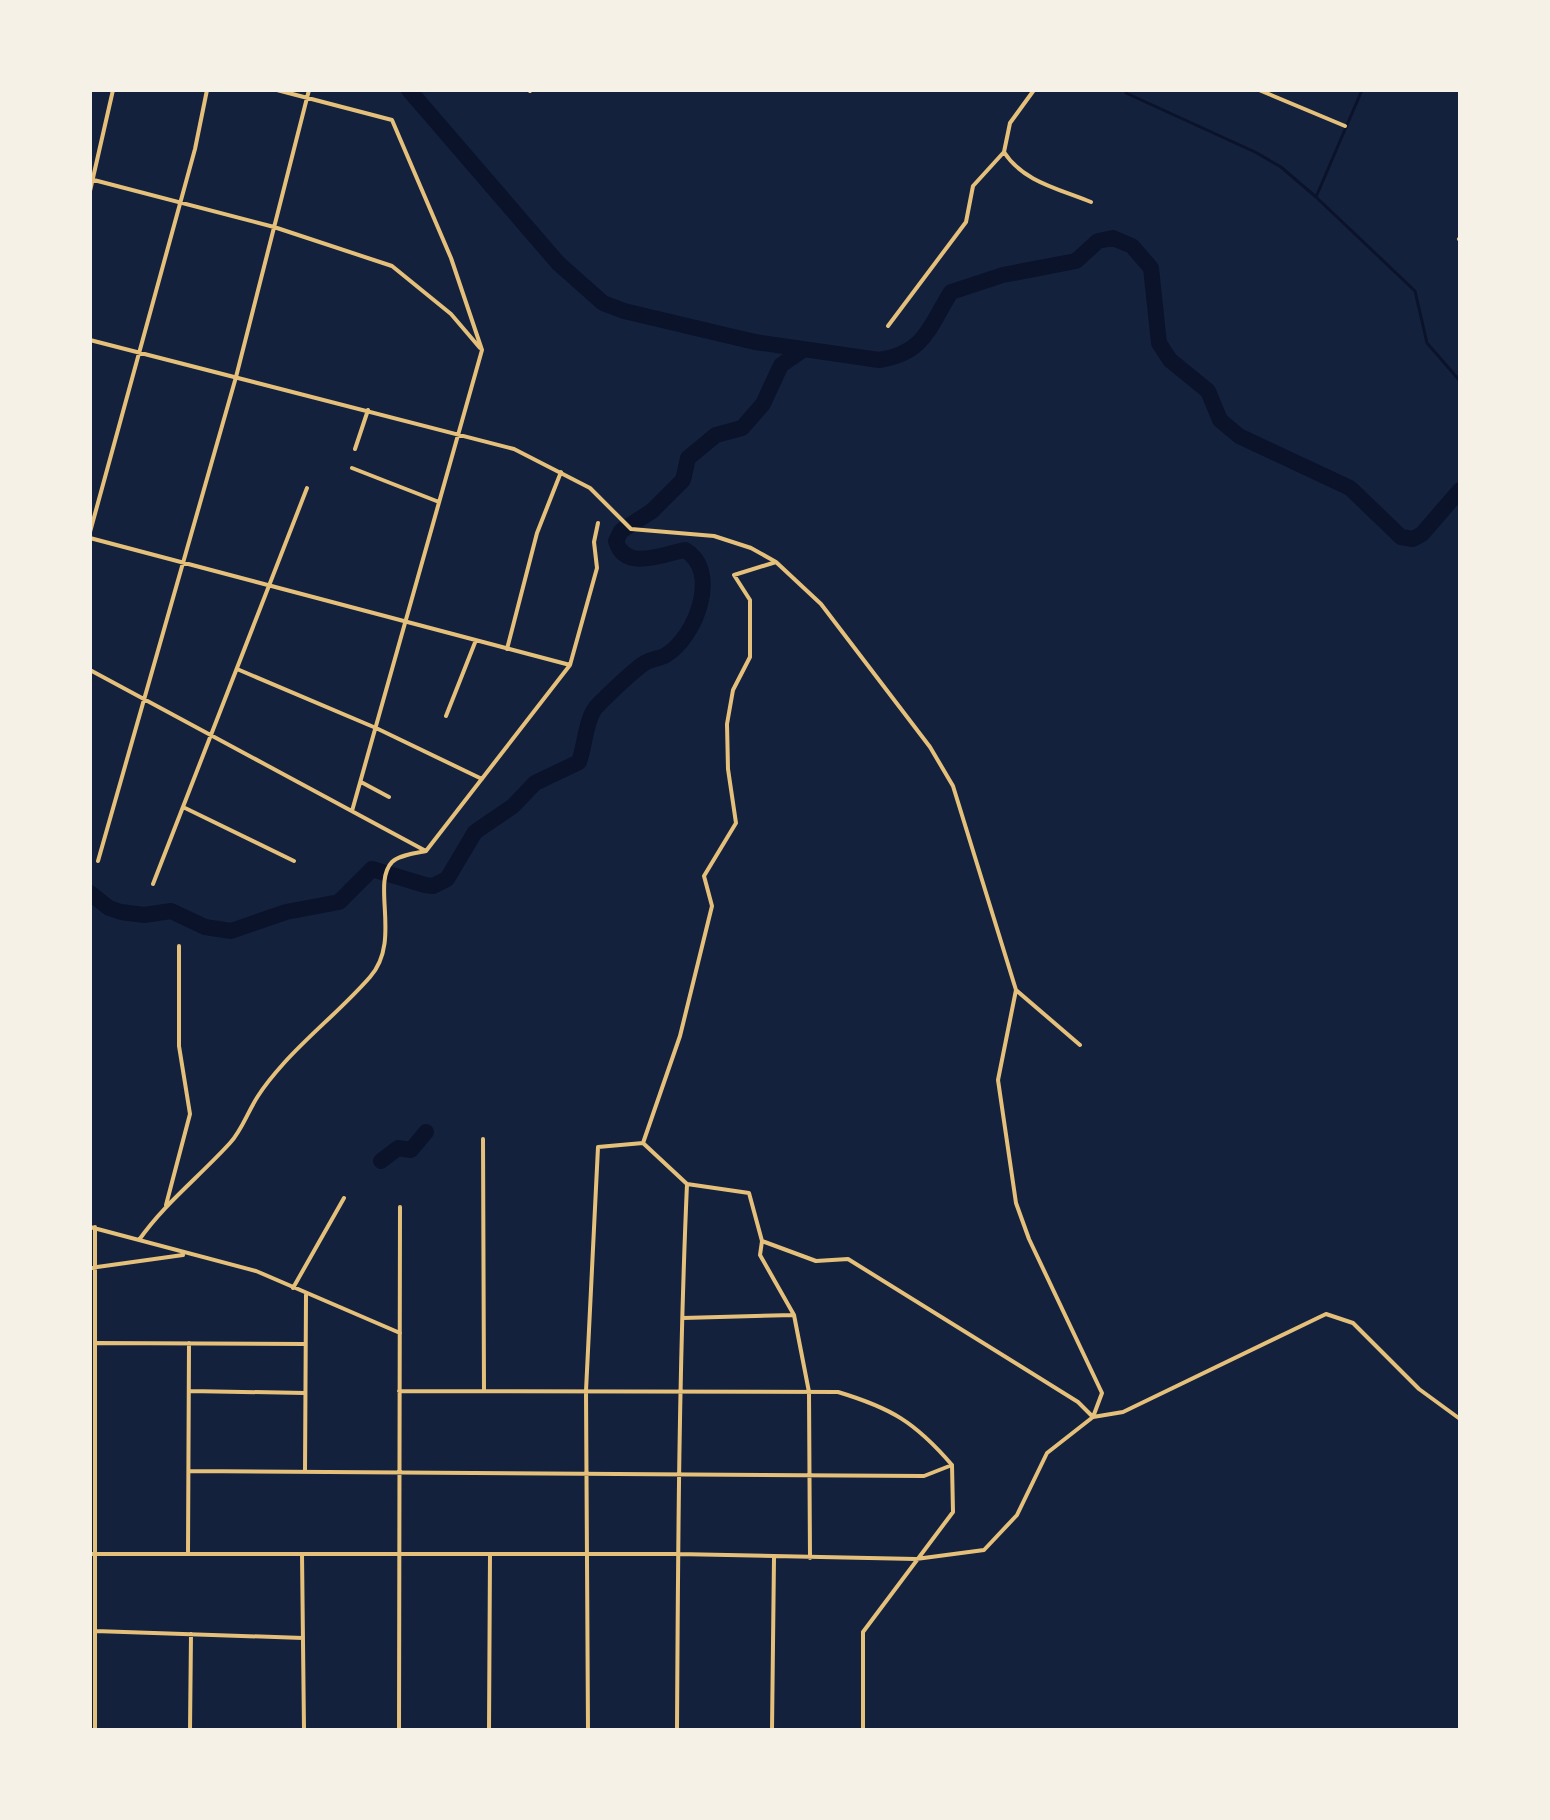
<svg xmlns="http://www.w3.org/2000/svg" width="1550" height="1820" font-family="'Asap Condensed',sans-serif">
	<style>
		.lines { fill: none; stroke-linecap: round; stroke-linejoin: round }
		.stream { stroke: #0b132b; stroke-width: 3 }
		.river { stroke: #0b132b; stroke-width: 16 }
		.minor { stroke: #e5c07b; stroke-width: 4 }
	</style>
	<rect width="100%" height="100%" fill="#14213d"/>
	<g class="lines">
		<path class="stream" d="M1126,93L1255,152L1281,167L1316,197L1415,291L1427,343L1460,381
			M1316,197L1362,90"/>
		<path class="river" d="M409,90L558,263L603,303L624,311L755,342L879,360C925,353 929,327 951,292L1003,275L1076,261L1098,241L1113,238L1132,246L1151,268L1159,343L1170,360L1208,391L1220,420L1239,436L1350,488L1401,537L1413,539L1422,534L1460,490
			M90,893L109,908L121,912L144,915L171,911L205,927L231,931L286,912L339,902L372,869L425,885L433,886L447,879L475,832L513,806L535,783L579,762C585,746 586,716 598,705C612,691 627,676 643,664C650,659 659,659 666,655C696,637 721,571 685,550C663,554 625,572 616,541L621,531L652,511L683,480L688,458L716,435L742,428L763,404L781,365L803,350
			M381,1161L398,1148L411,1150L426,1132"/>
		<path class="minor" d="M277,90L392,120L451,258L482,350L352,811
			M529,90L530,91
			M1034,90L1010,123L1004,152C1023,182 1060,189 1091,202
			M1259,90L1345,126
			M90,179L274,227L392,266L451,314L480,348
			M90,191L113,90
			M1459,239L1460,240
			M888,326L966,222L973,186L1004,152
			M90,340L514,449L590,488L631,529L714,536L751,548L776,562
			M355,449L368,410
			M352,468L439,502
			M90,532L195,149L207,90
			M90,538L570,665
			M507,649L537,533L561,472
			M237,669L376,728L482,779
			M90,670L424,850
			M446,716L476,640
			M361,782L389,797
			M183,807L294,861
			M98,861L236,377L309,90
			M153,884L307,488
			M1016,990L1080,1045
			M483,1139L484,1391
			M687,1184L749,1193L762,1241L816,1261L848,1259L1078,1402L1093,1417L1123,1412L1326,1314L1353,1323L1419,1389L1460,1419
			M166,1205L190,1114L179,1046V946
			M90,1227L256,1271L400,1333
			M95,1227V1730
			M139,1240C164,1204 200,1176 230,1143C242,1130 248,1111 258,1096C265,1085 275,1073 284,1063C311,1033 343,1008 370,977C402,941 371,884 392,862C399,855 416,853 426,851L570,665L597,568L594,542L598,523
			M762,1241L760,1255L794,1315L809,1392L810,1558
			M90,1268L183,1255
			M293,1288L344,1198
			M683,1318L794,1315
			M97,1343L305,1344
			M189,1391L305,1393
			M399,1391L838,1392C891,1408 915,1422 952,1465L953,1512L863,1632V1730
			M189,1471L924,1476L952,1465
			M305,1472L306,1295
			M90,1554H678L916,1559L984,1550L1017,1515L1047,1453L1093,1417L1102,1393L1029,1239L1016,1203L998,1080L1016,990L953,786L930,747L821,604L776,562L734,575L750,600V657L733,690L727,724L728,769L736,823L704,876L712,906L680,1036L643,1143L687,1184C679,1366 678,1548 677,1730
			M188,1554L189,1343
			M302,1554L304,1730
			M95,1631L303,1638
			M190,1730L191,1634
			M399,1730L400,1207
			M489,1730L490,1554
			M588,1730L586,1391L598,1147L643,1143
			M772,1730L774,1558"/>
	</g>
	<rect width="1550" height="1820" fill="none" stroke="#f6f1e7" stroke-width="184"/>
</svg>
